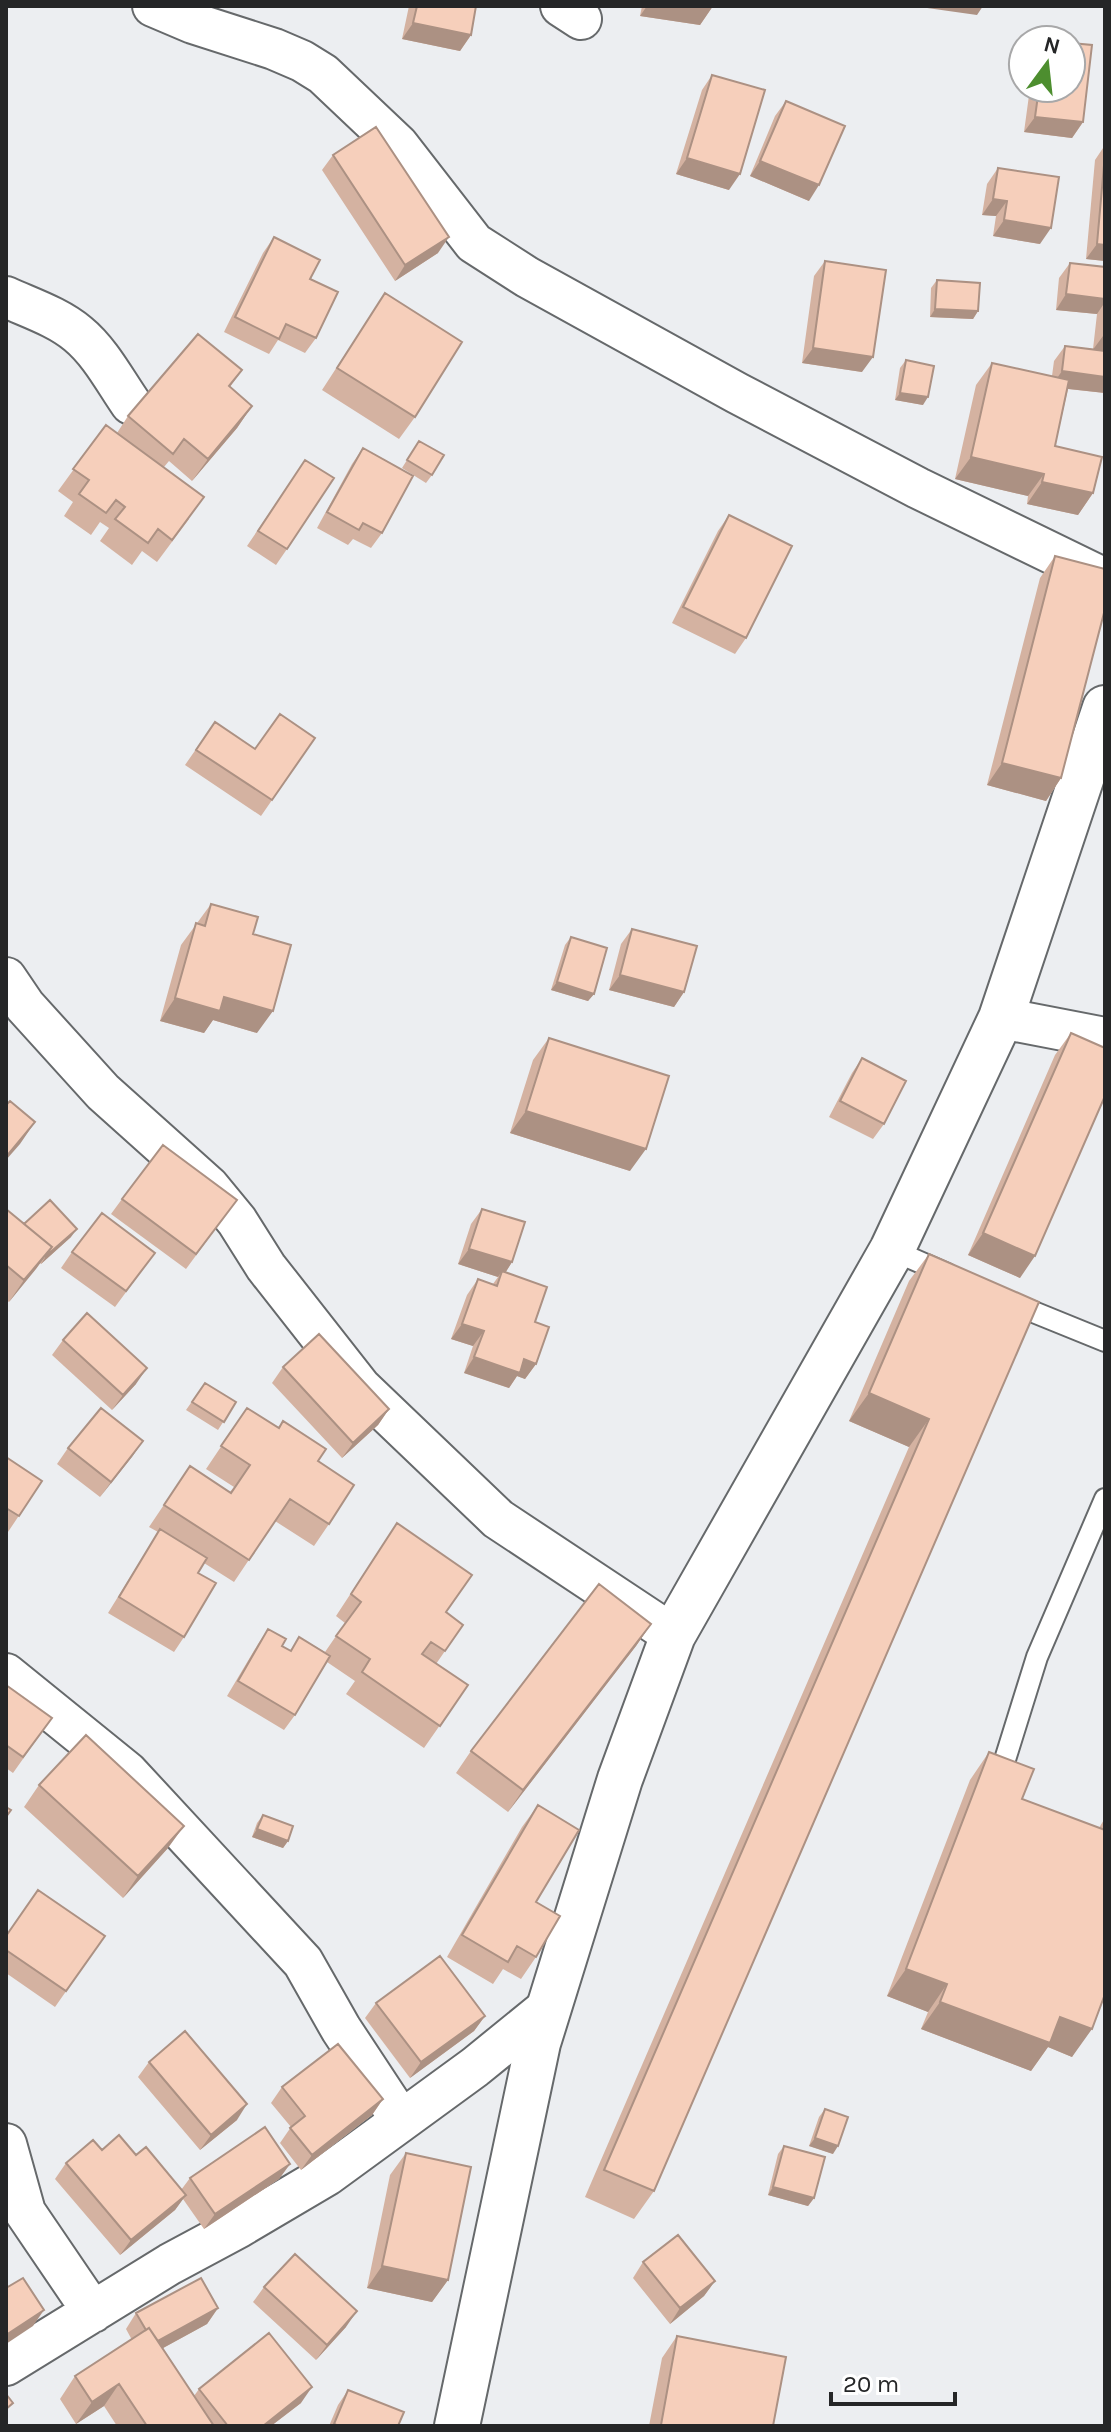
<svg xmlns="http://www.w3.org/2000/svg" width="1111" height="2432" font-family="Karla,sans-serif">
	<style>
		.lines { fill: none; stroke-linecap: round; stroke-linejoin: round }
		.service-casing { stroke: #66696b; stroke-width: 24 }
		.minor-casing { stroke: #66696b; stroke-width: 44 }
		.tertiary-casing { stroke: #66696b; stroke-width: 48 }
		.service { stroke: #fff; stroke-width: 20 }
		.minor { stroke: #fff; stroke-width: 40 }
		.tertiary { stroke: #fff; stroke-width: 44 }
		.wall { fill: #d4b2a1 }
		.shaded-wall { fill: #ac9183 }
		.building { fill: #f6cfbb; stroke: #ac9183; stroke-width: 2 }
	</style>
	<rect width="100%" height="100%" fill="#eceef1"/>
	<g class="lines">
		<defs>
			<path id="service" d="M892,1250L947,1274
				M1009,1302L1105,1341
				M1003,1766L1037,1657L1105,1499"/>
			<path id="minor" d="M153,6L193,23L274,49L302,61L323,74L398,145L474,243L527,277L737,393L918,488L1105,579
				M561,6L581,19
				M6,297C30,308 58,317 78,334C100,352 115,381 131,404
				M6,978L25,1006L103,1092L209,1187L237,1221L266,1267L361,1388L498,1519L673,1635
				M1001,1018L1105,1038
				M6,1674L127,1772L303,1962L341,2029L401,2120
				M6,2144L25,2212L93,2312
				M6,2365L170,2264L239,2227L327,2175L475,2067L550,2006"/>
			<path id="tertiary" d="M457,2426L538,2043L620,1779L673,1635L892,1250L1001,1018L1105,708"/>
		</defs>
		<use href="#service" class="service-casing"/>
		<use href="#minor" class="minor-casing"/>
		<use href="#tertiary" class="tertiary-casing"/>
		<use href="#service" class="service"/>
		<use href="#minor" class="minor"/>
		<use href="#tertiary" class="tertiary"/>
	</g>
	<path class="wall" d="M409,6H476L471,35L460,51L402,39Z
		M642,6H713L700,25L640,16Z
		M712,75L729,190L676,174L702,90Z
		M1030,88H1071L1083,122L1072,138L1024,132Z
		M786,101L809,201L750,176L775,116Z
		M1105,145V261L1086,259L1095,160Z
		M333,155L438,253L395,281L322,170Z
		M998,168L1040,244L993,236L996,216L982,215L987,184Z
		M274,237L316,338L305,353L278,340L269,354L224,332L263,253Z
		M825,261L862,372L802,363L814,276Z
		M1070,263L1105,267V393L1068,389L1055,446L1093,493L1078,515L1027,504L1028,496L955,479L976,385L992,363L1052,376L1054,361L1065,346L1093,349L1097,314L1056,310L1059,278Z
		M937,280L978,311L973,319L930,317L931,288Z
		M385,293L415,417L399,439L322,390Z
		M906,360L923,405L895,400L900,368Z
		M242,370L230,387L252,406L237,428L192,481L169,461L164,467L189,519L157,562L142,551L132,565L100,541L109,528L100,522L91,535L64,516L73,502L58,491L106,425L117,433L128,416Z
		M419,441L432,475L426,483L402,468Z
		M363,448L382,533L371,548L353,539L348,545L317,528L352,464Z
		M305,460L287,549L276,565L247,546Z
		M729,515L746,638L735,654L672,623L718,531Z
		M1055,556L1061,778L1046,801L987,785L1040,578Z
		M215,722L255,749L315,738L261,816L185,765Z
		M211,904L253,934L257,1033L213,1020L204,1033L160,1021L181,945Z
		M632,929L684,992L674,1007L609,990L621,944Z
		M571,937L594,994L588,1001L551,990L565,945Z
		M1071,1033L1020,1278L968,1255L1055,1055Z
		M549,1038L630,1171L510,1133L533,1060Z
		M862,1058L884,1124L873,1139L829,1117L852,1073Z
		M122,1199L237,1200L186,1269L111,1214Z
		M6,1209L24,1224L71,1237L41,1264L40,1263L9,1302L6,1300Z
		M482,1209L512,1262L505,1273L535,1322L536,1364L525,1379L517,1376L509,1388L464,1373L473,1346L451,1339L467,1295L478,1279L493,1284L498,1277L458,1264L471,1224Z
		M72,1252L155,1253L115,1307L61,1268Z
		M929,1254L1039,1302L654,2191L634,2219L585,2197L909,1447L849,1421L909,1281Z
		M63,1340L136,1384L112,1410L52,1355Z
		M283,1367L389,1409L378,1425L342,1458L272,1383Z
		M205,1383L236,1402L218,1430L186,1410Z
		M247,1408L278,1428L283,1421L318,1461L329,1524L314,1546L275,1521L234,1582L204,1563L198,1573L184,1637L174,1652L108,1613L158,1532L149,1527L190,1466L230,1492L234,1487L206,1469Z
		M143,1441L100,1497L57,1464L68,1448Z
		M6,1457L42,1481L8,1532L6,1530Z
		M397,1523L446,1612L463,1625L436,1664L468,1685L424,1748L346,1694L355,1681L327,1662L295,1715L284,1730L227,1696L258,1644L268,1629L282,1646L290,1651L299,1637L325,1652L345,1623L336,1616Z
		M651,1624L636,1646L508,1812L456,1773L471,1751Z
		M6,1685L52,1718L13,1773L6,1768Z
		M989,1752L1022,1799L1099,1828L1105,1818V1994L1072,2057L1048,2047L1031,2071L921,2029L928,2012L887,1996L970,1780Z
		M39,1785L168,1848L123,1898L24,1807Z
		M538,1805L536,1957L521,1979L503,1969L493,1984L447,1957L522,1827Z
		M263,1815L288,1841L283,1848L252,1837L257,1823Z
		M6,1936H105L55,2007L6,1973Z
		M376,2003L485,2016L474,2031L410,2078L365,2018Z
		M149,2062L237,2120L200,2150L138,2077Z
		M282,2087L383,2099L372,2115L301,2170L280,2143L291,2127L271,2103Z
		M825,2109L833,2154L809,2146L819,2117Z
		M784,2146L814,2198L808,2206L768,2195L778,2154Z
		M102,2150L136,2155L181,2190L190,2178L290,2164L279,2179L204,2229L183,2199L175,2210L120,2255L55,2179L66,2163Z
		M406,2153L448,2280L432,2302L367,2288L390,2175Z
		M643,2262L715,2281L704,2296L670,2324L633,2278Z
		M264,2287L346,2327L316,2360L253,2302Z
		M218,2308L207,2324L163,2348L194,2396L199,2389L301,2403L271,2426H117L104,2406L76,2424L60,2399L75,2376L132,2340L126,2329L136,2313Z
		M677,2336L773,2426H649L662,2358Z
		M348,2390L398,2426H329L338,2405Z"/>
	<path class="shaded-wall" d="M647,6H713L700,25L640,16Z
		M913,6H983L977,15Z
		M413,23L471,35L460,51L402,39Z
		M1035,117L1083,122L1072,138L1024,132Z
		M687,158L740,174L729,190L676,174Z
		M760,161L819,185L809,201L750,176Z
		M993,199L1007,201L996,216L982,215Z
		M1004,220L1051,228L1040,244L993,236Z
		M449,237L438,253L395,281L405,265Z
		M1097,244L1105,245V261L1086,259Z
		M1066,294L1105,299V302L1097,314L1056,310Z
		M935,309L978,311L973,319L930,317Z
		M1103,336H1105V353L1092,351Z
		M813,348L873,357L862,372L802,363Z
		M1062,371L1105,377V393L1051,387Z
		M900,393L928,397L923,405L895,400Z
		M252,406L237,428L192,481L208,459Z
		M971,457L1044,474L1028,496L955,479Z
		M1042,482L1093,493L1078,515L1027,504Z
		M1002,763L1061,778L1046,801L987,785Z
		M620,975L684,992L674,1007L609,990Z
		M557,982L594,994L588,1001L551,990Z
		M224,997L273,1011L257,1033L213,1020L204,1033L160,1021L175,998Z
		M526,1111L646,1149L630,1171L510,1133Z
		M35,1122L20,1144L6,1160V1157Z
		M77,1229L71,1237L41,1264L46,1256Z
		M983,1233L1035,1256L1020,1278L968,1255Z
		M52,1247L36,1269L9,1302L24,1280Z
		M469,1249L512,1262L502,1278V1271L498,1277L458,1264Z
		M462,1324L484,1331L473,1346L451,1339Z
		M474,1357L524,1359L536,1364L525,1379L517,1376L509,1388L464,1373Z
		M147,1368L136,1384L112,1410L123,1395Z
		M869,1393L929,1419L909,1447L849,1421Z
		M389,1409L378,1425L342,1458L353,1443Z
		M143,1441L132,1457L100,1497L111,1482Z
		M651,1624L636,1646L508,1812L523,1790Z
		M184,1826L168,1848L123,1898L138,1876Z
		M257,1829L288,1841L283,1848L252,1837Z
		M906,1969L947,1984L928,2012L887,1996Z
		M940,2002L1060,2017L1092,2029L1072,2057L1048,2047L1031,2071L921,2029Z
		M485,2016L474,2031L410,2078L421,2062Z
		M383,2099L372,2115L301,2170L312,2155Z
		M247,2104L237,2120L200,2150L211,2135Z
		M815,2138L838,2146L833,2154L809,2146Z
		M290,2164L279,2179L204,2229L215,2214Z
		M773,2187L814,2198L808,2206L768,2195Z
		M186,2195L175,2210L120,2255L131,2240Z
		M382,2266L448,2280L432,2302L367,2288Z
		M715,2281L704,2296L670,2324L680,2308Z
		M218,2308L207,2324L143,2359L154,2343Z
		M44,2310L33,2326L6,2344V2335Z
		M357,2311L346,2327L316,2360L327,2345Z
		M119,2384L104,2406L76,2424L92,2402Z
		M312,2387L301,2403L271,2426H263Z"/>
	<path class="building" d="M417,6H476L471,35L413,23Z
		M1071,43L1092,45L1083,122L1035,117L1039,88H1071Z
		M712,75L765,90L740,174L687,158Z
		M786,101L845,126L819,185L760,161Z
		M376,127L449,237L405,265L333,155Z
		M1105,154V245L1097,244Z
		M998,168L1059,177L1051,228L1004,220L1007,201L993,199Z
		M274,237L320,260L310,279L338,292L316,338L286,324L279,339L235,317Z
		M825,261L886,270L873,357L813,348Z
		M1070,263L1105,267V299L1066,294Z
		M937,280L980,283L978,311L935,309Z
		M385,293L462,342L415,417L337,368Z
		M198,334L242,370L229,386L252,406L208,459L184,439L173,454L128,416Z
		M1065,346L1105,351V377L1062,371Z
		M906,360L934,366L928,397L900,393Z
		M992,363L1069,380L1055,446L1102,457L1093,493L1042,482L1044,474L971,457Z
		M106,425L204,497L172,540L158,529L148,543L115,519L125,507L116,500L106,513L79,494L89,480L73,469Z
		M419,441L444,455L432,475L407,460Z
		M363,448L413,476L382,533L363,523L359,530L327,512Z
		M305,460L334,478L287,549L258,531Z
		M729,515L792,546L746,638L683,607Z
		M1055,556L1105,569V609L1061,778L1002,763Z
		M280,714L315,738L272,800L196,750L215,722L255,749Z
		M211,904L258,917L253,934L291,945L273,1011L224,997L220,1011L175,998L196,923L205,926Z
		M632,929L697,946L684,992L620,975Z
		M571,937L607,948L594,994L557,982Z
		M1071,1033L1105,1048V1096L1035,1256L983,1233Z
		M549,1038L669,1076L646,1149L526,1111Z
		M862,1058L906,1081L884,1124L840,1101Z
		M10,1101L35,1122L6,1157V1105Z
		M163,1145L237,1200L196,1254L122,1199Z
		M50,1200L77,1229L46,1256V1255L52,1247L24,1224Z
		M6,1209L52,1247L24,1280L6,1265Z
		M482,1209L525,1222L512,1262L469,1249Z
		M102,1213L155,1253L126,1291L72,1252Z
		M929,1254L1039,1302L654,2191L604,2170L929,1419L869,1393Z
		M502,1271L547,1287L535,1322L549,1327L536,1364L524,1359L520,1373L474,1357L484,1331L462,1324L478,1279L497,1286Z
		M87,1313L147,1368L123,1395L63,1340Z
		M319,1334L389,1409L353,1443L283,1367Z
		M205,1383L236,1402L224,1422L192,1402Z
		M101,1408L143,1441L111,1482L68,1448Z
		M247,1408L279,1428L283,1421L326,1449L318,1461L354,1485L329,1524L290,1499L249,1560L164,1505L190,1466L231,1493L250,1465L221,1446Z
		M6,1457L42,1481L19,1516L6,1508Z
		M397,1523L472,1575L446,1612L463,1625L445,1651L431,1642L422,1654L468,1685L440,1726L362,1672L370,1659L336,1636L361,1602L351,1594Z
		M160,1529L207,1558L198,1573L216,1583L184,1637L119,1597Z
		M599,1584L651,1624L523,1790L471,1751Z
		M268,1629L286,1639L282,1646L291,1651L299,1637L330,1656L295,1715L238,1681Z
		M6,1685L52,1718L23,1757L6,1745Z
		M86,1735L184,1826L138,1876L39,1785Z
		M989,1752L1034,1769L1022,1799L1105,1830V1994L1092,2029L1060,2017L1050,2043L940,2002L947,1984L906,1969Z
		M538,1805L579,1830L536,1902L560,1916L536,1957L517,1946L508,1962L462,1935Z
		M6,1807L11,1810L6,1817Z
		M263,1815L293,1826L288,1841L257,1829Z
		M38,1890L105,1936L66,1991L6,1950V1936Z
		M440,1956L485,2016L421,2062L376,2003Z
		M185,2031L247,2104L211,2135L149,2062Z
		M338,2044L383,2099L312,2155L290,2128L305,2116L282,2087Z
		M825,2109L848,2117L838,2146L815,2138Z
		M265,2127L290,2164L215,2214L190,2178Z
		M119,2135L136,2155L146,2147L186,2195L131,2240L66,2163L93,2140L102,2150Z
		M784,2146L825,2157L814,2198L773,2187Z
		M406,2153L471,2167L448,2280L382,2266Z
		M678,2235L715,2281L680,2308L643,2262Z
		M295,2254L357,2311L327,2345L264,2287Z
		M23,2278L44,2310L6,2335V2288Z
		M201,2278L218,2308L158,2341L149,2328L146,2330L136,2313Z
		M149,2328L214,2426H147L119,2384L92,2402L75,2376Z
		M269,2333L312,2387L263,2426H228L199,2389Z
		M677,2336L786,2357L773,2426H667L661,2425Z
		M348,2390L404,2412L398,2426H339L334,2424Z
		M6,2394L13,2403L6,2409Z"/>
	<rect width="1111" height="2432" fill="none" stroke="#252627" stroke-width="16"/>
	<g transform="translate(1047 64) rotate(15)"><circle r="38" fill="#ffffff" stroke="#a8a8a9" stroke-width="2"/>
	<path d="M0-6L14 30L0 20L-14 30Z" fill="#4d8e2f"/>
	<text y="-12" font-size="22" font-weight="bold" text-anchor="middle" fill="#252627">N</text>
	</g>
	<path d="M831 2392v12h124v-12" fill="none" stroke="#252627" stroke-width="4"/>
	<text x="843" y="2392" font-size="24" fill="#252627" stroke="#ffffff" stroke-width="6" paint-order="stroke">20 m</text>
</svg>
